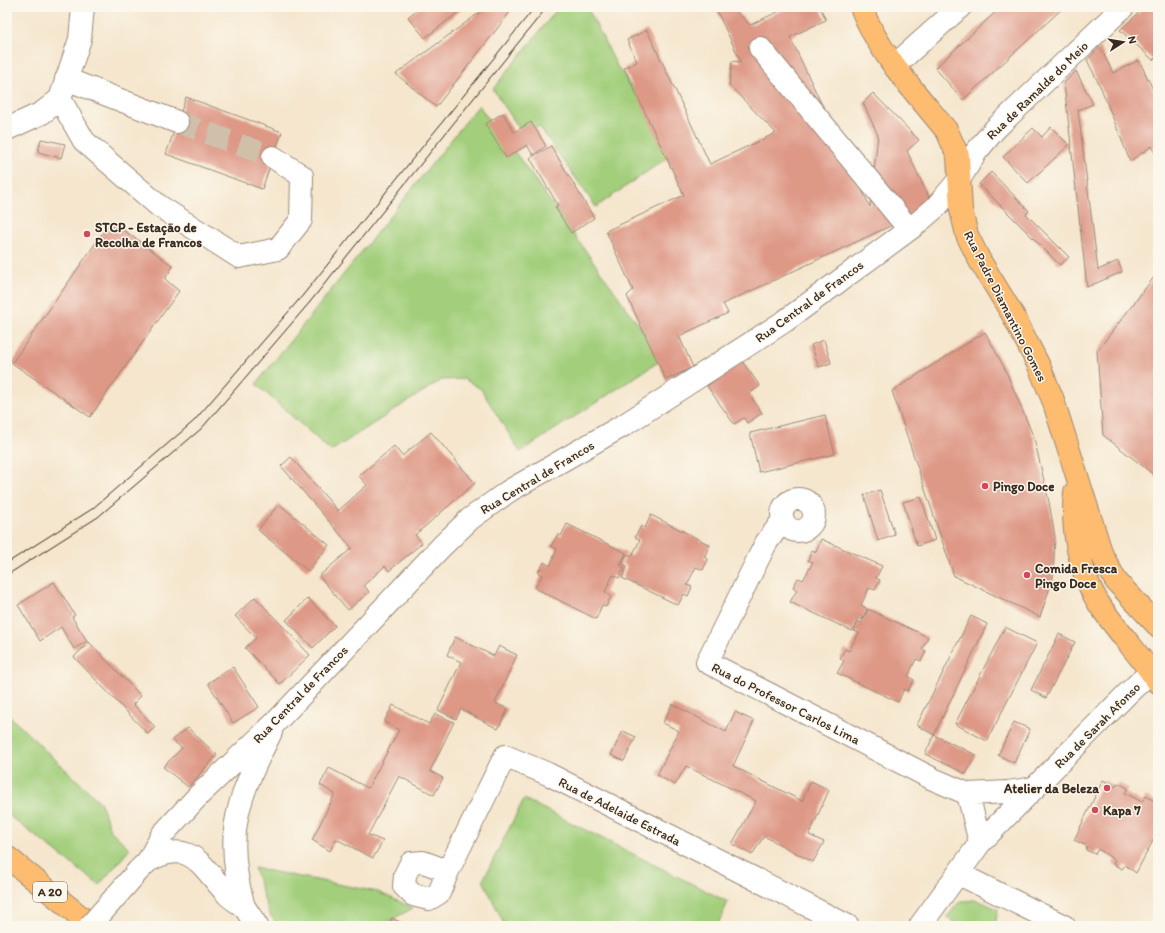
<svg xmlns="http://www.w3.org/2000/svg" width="1165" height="933" font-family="Itim,sans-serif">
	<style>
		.green { fill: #a3cf7c; stroke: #6f7c4d }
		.building { fill: #de9886 }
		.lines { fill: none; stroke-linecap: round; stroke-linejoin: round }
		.minor-tunnel { stroke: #d0c0aa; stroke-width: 22; stroke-dasharray: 22 11; stroke-linecap: butt }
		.minor-casing { stroke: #988876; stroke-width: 24 }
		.major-casing { stroke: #988876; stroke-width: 24 }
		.highway-casing { stroke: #988876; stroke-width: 24 }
		.minor { stroke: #fff; stroke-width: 22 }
		.major { stroke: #febc70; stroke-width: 22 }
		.highway { stroke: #febc70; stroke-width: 22 }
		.tram { stroke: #3b2a1e; stroke-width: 1 }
		.minor-bridge-casing { stroke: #988876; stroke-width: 24; stroke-linecap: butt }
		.minor-bridge { stroke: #fff; stroke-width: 22 }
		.poi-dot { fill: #d1495b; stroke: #fbf7ec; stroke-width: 1.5 }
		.labels { text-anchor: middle; stroke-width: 3; stroke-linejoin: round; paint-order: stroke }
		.shield { fill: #fbf7ec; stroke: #75685c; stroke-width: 1 }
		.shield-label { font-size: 12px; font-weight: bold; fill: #3b2a1e }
		.street-label { font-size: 13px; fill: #3b2a1e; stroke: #fbf7ec }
		.poi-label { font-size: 13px; font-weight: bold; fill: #3b2a1e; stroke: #fbf7ec; text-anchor: start }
	</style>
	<rect width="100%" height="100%" fill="#fbf7ec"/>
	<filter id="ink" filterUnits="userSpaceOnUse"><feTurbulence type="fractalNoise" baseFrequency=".025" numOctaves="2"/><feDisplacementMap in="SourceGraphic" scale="8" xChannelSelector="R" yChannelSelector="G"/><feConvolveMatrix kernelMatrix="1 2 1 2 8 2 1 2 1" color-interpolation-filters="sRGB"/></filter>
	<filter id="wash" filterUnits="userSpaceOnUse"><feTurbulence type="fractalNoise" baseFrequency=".012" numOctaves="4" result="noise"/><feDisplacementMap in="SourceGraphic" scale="16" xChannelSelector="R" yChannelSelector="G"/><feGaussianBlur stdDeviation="0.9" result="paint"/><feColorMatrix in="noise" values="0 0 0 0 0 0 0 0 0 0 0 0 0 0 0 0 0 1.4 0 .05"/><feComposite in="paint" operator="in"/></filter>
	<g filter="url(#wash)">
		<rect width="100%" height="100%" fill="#f5e6cd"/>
		<path class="green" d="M559,7H587L617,66L677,151L596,207L539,126L525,137L493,89Z
			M479,105L494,129L517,155L663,359L520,452L481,389L464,379L441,380L331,451L256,384Z
			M7,714L101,803L110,830L130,849L99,885L7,814Z
			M524,799L728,902L717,926H505L483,880Z
			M254,868L378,892L413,908L380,926H278L269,913Z
			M977,900L998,909L995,926H959L947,917L960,901Z"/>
		<g id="blocks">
			<path class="building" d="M420,7H465L425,38L408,17Z
				M487,7H514L436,107L396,74Z
				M715,7H732L750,25L788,7H820L826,20L790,37L870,207L878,135L863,103L873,93L919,140L907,151L933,206L723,304L728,313L679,336L693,367L666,380L627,296L633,290L606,231L684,195L624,68L637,62L627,40L647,30L710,164L776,133L729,85L732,61L741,62Z
				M1001,7H1064L963,100L935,68Z
				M1145,7H1158V55L1153,60L1120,30Z
				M1100,47L1113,73L1139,60L1158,100V159L1152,146L1130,161L1101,88L1087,60Z
				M1076,71L1093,104L1078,110L1098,270L1118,261L1122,272L1087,287L1064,83Z
				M186,97L282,132L262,189L166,154Z
				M503,113L514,132L531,122L546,146L533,155L527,145L506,158L485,124Z
				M1051,127L1069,145L1028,183L1003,157L1033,128L1042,137Z
				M41,139L65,144L61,158L38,152Z
				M551,146L594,218L571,233L555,207L558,205L530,158Z
				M991,172L1029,211L1026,214L1069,257L1060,265L979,184Z
				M111,221L173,266L165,279L179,291L90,417L12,363Z
				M1158,272V478L1103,435L1097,351Z
				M985,332L1005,369L1034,438L1049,502L1055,537L1053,578L1040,617L954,576L892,391Z
				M824,340L831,363L819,367L811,345Z
				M742,361L760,386L749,394L762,413L747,423L744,418L734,424L707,386Z
				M825,415L835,454L759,472L750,433Z
				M431,432L475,483L415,535L422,543L389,571L385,566L364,585L369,592L348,610L319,576L352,548L281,466L291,457L338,511L367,485L359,476L394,446L402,456Z
				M880,490L895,535L878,541L864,495Z
				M921,497L935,540L917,546L903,502Z
				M279,504L329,545L308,571L258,530Z
				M651,515L710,545L704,557L708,559L703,570L696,567L687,585L692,587L688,596L684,594L678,605L622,578L627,566L622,564L627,554L632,556L640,540L635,537L641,526L645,528Z
				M567,524L626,553L620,565L624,568L619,578L613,575L605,592L611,596L606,607L602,605L596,619L535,588L542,575L538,573L544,562L550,566L557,549L551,546L558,534L561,536Z
				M821,539L882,566L876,578L880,580L875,590L869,588L861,605L867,609L862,620L858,618L852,631L790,602L797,590L793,587L798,578L803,580L813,562L808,560L812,550L816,552Z
				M54,582L75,615L72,617L87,641L74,649L61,627L40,641L18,605Z
				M255,597L310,655L280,684L245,648L256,638L235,616Z
				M308,598L335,626L313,648L286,620Z
				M868,609L928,637L922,649L926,651L921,661L916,659L908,676L914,680L908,691L904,689L898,702L837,673L844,661L840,658L845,649L849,651L859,633L854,631L858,621L862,623Z
				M971,616L987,624L934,735L917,725Z
				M1005,627L1037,643L987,741L955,724Z
				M1059,634L1075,642L1046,698L1031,690Z
				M455,637L494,656L499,646L517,655L495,703L508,709L498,729L461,709L456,719L438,710L461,662L447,655Z
				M89,642L141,696L133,704L155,727L148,734L74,657Z
				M233,667L259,707L233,723L208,683Z
				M672,704L726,732L735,712L754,721L733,766L802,801L811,781L829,790L809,835L824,842L813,862L764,836L752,855L732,844L756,801L686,766L675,785L657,775L679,731L663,723Z
				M393,705L429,724L435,714L454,722L430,771L443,778L434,795L399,776L368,835L383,841L373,858L336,839L330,851L312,840L335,794L320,785L329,768L368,788L399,730L384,722Z
				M1014,722L1030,729L1014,763L998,755Z
				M188,728L217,755L188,787L163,767L182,748L172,740Z
				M623,731L636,737L624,761L611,755Z
				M934,735L976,755L966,774L925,754Z
				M1103,780L1115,787L1118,783L1128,788L1125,793L1142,802L1146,796L1156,802L1155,806L1158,807V831L1136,873L1125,865L1122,869L1113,864L1115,860L1098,849L1095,854L1086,850L1087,846L1074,840Z
				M392,918L407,926H388Z"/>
		</g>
	</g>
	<g filter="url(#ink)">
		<use href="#blocks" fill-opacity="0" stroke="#988876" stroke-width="1"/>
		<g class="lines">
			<path class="minor-tunnel" d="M177,122L273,157"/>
			<defs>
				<path id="minor" d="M83,7L80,39L60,99L84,141L159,206L239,257L278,249L301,220L302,176L273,157
					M760,48L909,229
					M894,66L960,7
					M66,79L177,122
					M7,129L42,113L60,99
					M782 515a16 16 0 1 1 32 0a16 16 0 1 1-32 0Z
					M783,520L766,543L707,662L933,779L968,794L1008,792L1035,788
					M968,794L980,843
					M148,861C193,837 201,867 228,895C233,900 240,903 245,908C249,914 253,920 257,926
					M138,871L148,861L162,835L199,795L276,722L442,546L470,519L509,491L624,425L785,321L914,226L936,207L959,180L976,152L995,129L1123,7
					M448,871L423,862L411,863L405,875L404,886L413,895L429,899L439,893L448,871L505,756L548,774L848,926
					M959,874L1064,926
					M244,907C236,879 231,846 237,817C243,787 258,759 271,732
					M920,926L980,843L1127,694L1158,665"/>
				<path id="major" d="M861,7C879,54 915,92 947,131L958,156L961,210L967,235L980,261L1013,315L1039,366L1053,400L1102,555L1116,581L1158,626
					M1075,492C1071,528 1079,572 1099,604C1117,631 1140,655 1158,682"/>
				<path id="highway" d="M7,857L92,926"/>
			</defs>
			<use href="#minor" class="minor-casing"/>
			<use href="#major" class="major-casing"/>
			<use href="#highway" class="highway-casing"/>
			<use href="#minor" class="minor"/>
			<use href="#major" class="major"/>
			<use href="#highway" class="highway"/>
			<path class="tram" d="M7,563L92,509L194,421L303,295L535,7
				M7,575L98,517L202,428L310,302L547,7"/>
			<defs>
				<path id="minor-bridge" d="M90,926L138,871"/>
			</defs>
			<use href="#minor-bridge" class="minor-bridge-casing"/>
			<use href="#minor-bridge" class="minor-bridge"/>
		</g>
	</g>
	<g class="poi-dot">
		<circle cx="87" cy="234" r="4"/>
		<circle cx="985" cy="486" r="4"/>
		<circle cx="1027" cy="575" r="4"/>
		<circle cx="1107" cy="788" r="4"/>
		<circle cx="1095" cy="810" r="4"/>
	</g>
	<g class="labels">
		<rect class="shield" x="33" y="882" width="34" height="20" rx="3"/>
		<g class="shield-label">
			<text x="50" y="896">A 20</text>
		</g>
		<g class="street-label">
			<text transform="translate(1037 90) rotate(-44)" y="5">Rua de Ramalde do Meio</text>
			<text transform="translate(809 301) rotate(-36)" y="5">Rua Central de Francos</text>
			<text transform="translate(1006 306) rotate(63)" y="5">Rua Padre Diamantino Gomes</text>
			<text transform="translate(537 477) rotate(-31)" y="5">Rua Central de Francos</text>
			<text transform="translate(300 694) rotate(-46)" y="5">Rua Central de Francos</text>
			<text transform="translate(786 703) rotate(27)" y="5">Rua do Professor Carlos Lima</text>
			<text transform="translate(1097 725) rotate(-45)" y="5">Rua de Sarah Afonso</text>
			<text transform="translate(620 811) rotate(27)" y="5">Rua de Adelaide Estrada</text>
		</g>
		<g class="poi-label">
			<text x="95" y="232">STCP - Estação de<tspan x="95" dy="15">Recolha de Francos</tspan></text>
			<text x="993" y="491">Pingo Doce</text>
			<text x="1035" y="573">Comida Fresca<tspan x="1035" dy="15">Pingo Doce</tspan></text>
			<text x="1099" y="793" text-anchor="end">Atelier da Beleza</text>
			<text x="1103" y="815">Kapa 7</text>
		</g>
	</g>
	<rect width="1165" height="933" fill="none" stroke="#fbf7ec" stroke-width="24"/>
	<g transform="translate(1123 42) rotate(78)" stroke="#fbf7ec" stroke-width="3" paint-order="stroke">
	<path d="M0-3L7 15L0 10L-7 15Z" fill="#3b2a1e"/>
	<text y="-6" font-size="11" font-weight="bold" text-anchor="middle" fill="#3b2a1e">N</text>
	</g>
</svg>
